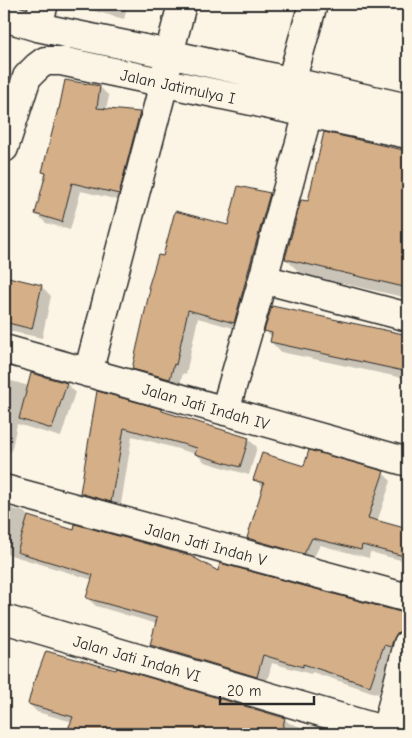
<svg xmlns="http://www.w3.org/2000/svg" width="412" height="738" font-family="'Comic Neue',sans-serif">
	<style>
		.shadow { fill: #0003 }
		.building { fill: #d5af87; stroke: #2b2b2b }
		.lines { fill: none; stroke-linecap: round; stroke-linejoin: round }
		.street-casing { stroke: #2b2b2b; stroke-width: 31 }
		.street { stroke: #fcf5e5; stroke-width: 28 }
		.labels { text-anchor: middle; stroke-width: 4.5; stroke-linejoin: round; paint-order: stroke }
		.street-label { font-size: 16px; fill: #2b2b2b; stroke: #fcf5e5 }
	</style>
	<rect width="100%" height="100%" fill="#fcf5e5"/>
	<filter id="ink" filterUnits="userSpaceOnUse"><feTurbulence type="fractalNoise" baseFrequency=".02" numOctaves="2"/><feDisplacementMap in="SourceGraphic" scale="10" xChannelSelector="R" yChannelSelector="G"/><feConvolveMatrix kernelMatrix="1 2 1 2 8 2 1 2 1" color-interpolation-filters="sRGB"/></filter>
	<g filter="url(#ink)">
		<path class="shadow" d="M87,4H128L124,19L94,11Z
			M66,82L100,87L109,96L106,110L140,114L148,122L127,202L81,191L70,230L46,223L37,214L47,175L43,172L59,111Z
			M4,86L7,88L16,97L4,119Z
			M325,134L408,152V298L301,274L286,259L309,203Z
			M270,194L279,204L244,331L198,318L186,374L183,373L179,388L143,378L134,368L164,258L229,226Z
			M4,278L41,286L51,296L42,338L4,330Z
			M272,307L408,337V379L281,352L271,342L272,337L266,331Z
			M4,379L29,386L67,384L75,392L61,437L17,424L11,452L4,451Z
			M98,393L248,439L257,447L249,475L205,462L196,454L132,436L120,510L90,502L81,493Z
			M305,468L383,473L391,481L377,522L408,530V562L370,552L369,558L320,545L312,561L257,546L249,538L264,488L254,479Z
			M4,506L24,512L30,518L219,573L404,614H408V620L404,635H407L408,630V640L393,653L378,694L312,672L311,674L272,663L266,685L160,654L151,645L157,624L96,606L87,598L93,580L4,553Z
			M29,704L284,719L289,723L322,734H68L73,722L37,712Z"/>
		<path class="building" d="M65,80L100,86L97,108L140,112L119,194L72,183L62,222L35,214L46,173L42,172L58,109H59Z
			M324,132L408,151V288L285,259L301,200L308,201Z
			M238,186L270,193L234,323L188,310L176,365L174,364L170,379L132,369L150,289L148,288L158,255L163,256L175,211L228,225Z
			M4,276L42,285L32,329L4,322Z
			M272,306L408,335V372L270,342L272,333L264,331Z
			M31,373L67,383L52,429L19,419Z
			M97,391L162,409V411L249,438L240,467L195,454L197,448L124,428L111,502L80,493Z
			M309,450L384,471L368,518L408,529V557L362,545L361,550L312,538L304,554L247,538L264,483L253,480L262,453L304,466Z
			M28,516L74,530L75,524L191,556L218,571L220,563L404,613H408L407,629H403L397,633L393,640L391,647L384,645L370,686L303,664V667L263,655L257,677L150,645L157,618L86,598L93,575L17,552Z
			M46,651L116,670L117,668L285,718L281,734H66L73,717L28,704L34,681H35Z"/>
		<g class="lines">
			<defs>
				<path id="street" d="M4,17L37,27L169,54L408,108
					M37,27L44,4
					M291,82L313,4
					M4,148L27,77L37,67L45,61H61L408,134
					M263,279L408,317
					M4,349L408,462
					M88,373L164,83L169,54L182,4
					M225,411L263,279L308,113
					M4,489L408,598
					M4,619L386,731
					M385,734L408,644"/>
			</defs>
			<use href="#street" class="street-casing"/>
			<use href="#street" class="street"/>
		</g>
	</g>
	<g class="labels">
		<g class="street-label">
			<text transform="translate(178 86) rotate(12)" y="6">Jalan Jatimulya I</text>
			<text transform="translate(206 406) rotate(16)" y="6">Jalan Jati Indah IV</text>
			<text transform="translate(206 544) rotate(15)" y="6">Jalan Jati Indah V</text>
			<text transform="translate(137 658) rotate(16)" y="6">Jalan Jati Indah VI</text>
		</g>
	</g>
	<rect width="412" height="738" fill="none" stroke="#fcf5e5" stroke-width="20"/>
	<rect x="10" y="10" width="392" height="718" fill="none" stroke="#2b2b2b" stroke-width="2" filter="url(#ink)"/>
	<path d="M220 696v8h94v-8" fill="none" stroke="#2b2b2b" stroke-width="2.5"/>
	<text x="227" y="696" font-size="15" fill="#2b2b2b" stroke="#fcf5e5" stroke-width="4" paint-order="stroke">20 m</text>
</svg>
